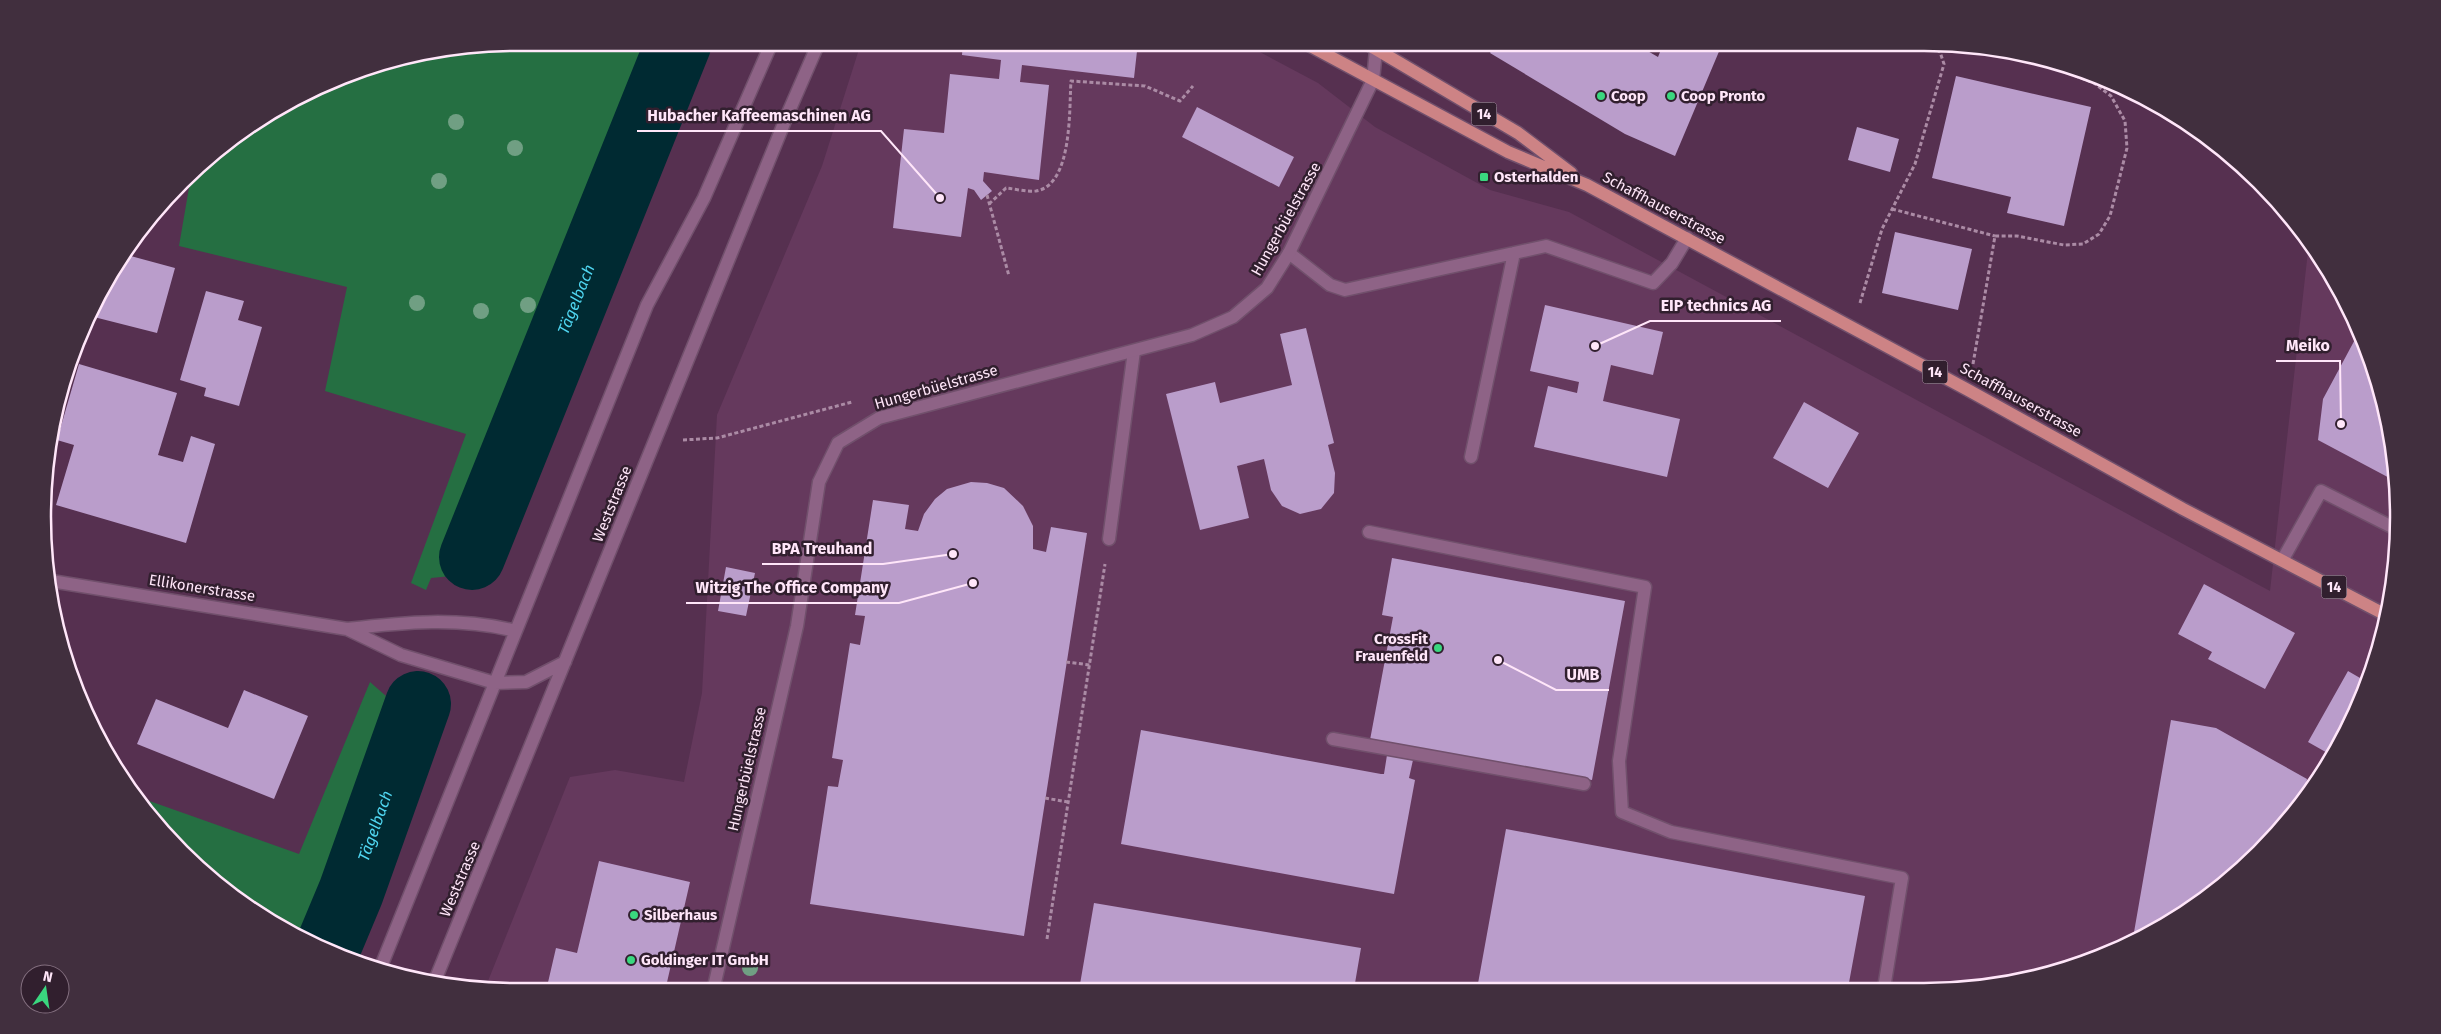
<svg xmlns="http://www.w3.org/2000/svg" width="2441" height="1034" font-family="'Fira Sans',sans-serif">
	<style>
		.built { fill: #65395d }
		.green { fill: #256f42 }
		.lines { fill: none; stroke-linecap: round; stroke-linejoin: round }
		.river { stroke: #002a32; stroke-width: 66 }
		.building { fill: #ba9dcb }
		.lane-casing { stroke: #71506c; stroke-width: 15 }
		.street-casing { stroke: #71506c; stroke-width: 15 }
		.secondary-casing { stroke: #71506c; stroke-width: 15 }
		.primary-casing { stroke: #71506c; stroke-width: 15 }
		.path { stroke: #ab8ba5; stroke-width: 3; stroke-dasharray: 4 2.5; stroke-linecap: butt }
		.lane { stroke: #8e6386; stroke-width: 12 }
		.street { stroke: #8e6386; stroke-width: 12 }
		.secondary { stroke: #8e6386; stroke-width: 12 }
		.primary { stroke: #cd8385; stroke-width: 12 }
		.tree { fill: #709f83 }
		.poi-dot { fill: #3ad77f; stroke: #311f2e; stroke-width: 2 }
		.labels { text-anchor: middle; stroke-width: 5; stroke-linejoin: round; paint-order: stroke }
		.shield { fill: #311f2e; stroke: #c1aabc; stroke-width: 1 }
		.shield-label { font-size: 14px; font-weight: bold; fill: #ffe6f9 }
		.poi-label { font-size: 15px; font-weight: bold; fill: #ffe6f9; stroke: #311f2e; text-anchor: start }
		.street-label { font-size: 15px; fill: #ffe6f9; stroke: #311f2e }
		.water-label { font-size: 16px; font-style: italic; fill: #4fd5f0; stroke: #311f2e }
		.rim { fill: none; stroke: #ffe6f9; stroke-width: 2.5 }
		.leader { fill: none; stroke: #ffe6f9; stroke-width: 2 }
		.callout-dot { fill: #ffe6f9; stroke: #311f2e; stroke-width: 2 }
		.callout-label { font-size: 16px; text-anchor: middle; font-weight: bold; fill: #ffe6f9; stroke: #311f2e; stroke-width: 5; stroke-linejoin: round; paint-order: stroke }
	</style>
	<rect width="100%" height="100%" fill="#563050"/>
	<path class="built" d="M861,43H1243L1318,83L1375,127L1490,190L1569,212L2270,591L2309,242L2349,307L2382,394L2397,486L2394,579L2373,669L2319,780L2237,874L2106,955L1986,987L517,991L486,986L570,777L615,770L684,782L702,693L717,415L822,166Z"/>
	<path class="green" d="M517,43H700L505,557L492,572L431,578L426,590L411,583L466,434L325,391L347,287L179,246L191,176L204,160L280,106L364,68Z
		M370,682L386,696L324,881L302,933L228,894L141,798L299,854Z
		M390,697L428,720L397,830L348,958L303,933L325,882Z"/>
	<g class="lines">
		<g class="river">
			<path id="s1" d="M472,557L679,42"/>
			<path id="s2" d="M328,947L351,892L418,704"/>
		</g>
	</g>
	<path class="building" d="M963,42H1138L1134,78L1022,65L1020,82L1049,85L1039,180L984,172L983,181L992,191L981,200L974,190L968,188L961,237L893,228L904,129L944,133L950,74L999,79L1001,60L962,55Z
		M1497,42H1632L1658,57L1664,42H1723L1675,156L1625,134L1490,53Z
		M1956,76L2091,107L2064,226L2007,213L2011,197L1932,178Z
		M1197,107L1294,157L1279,187L1182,137Z
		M1857,127L1899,139L1890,172L1848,160Z
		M1895,232L1972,249L1958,310L1882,293Z
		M127,255L175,268L157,333L90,316L106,280Z
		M206,291L244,301L238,320L262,327L239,406L204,396L206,388L180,380Z
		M1545,305L1663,332L1653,375L1611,365L1603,401L1680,419L1667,477L1534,447L1548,386L1577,393L1579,382L1530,371Z
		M2352,314L2358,329L2350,326Z
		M1306,328L1334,443L1328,445L1335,473L1334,493L1321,509L1300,514L1282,506L1271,490L1264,459L1237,466L1249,518L1200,530L1166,394L1215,382L1220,403L1292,385L1280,334Z
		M2359,332L2382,394L2397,482L2318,440L2323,399Z
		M79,364L177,393L158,455L183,462L191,436L215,444L186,543L56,505L74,445L57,440Z
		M1804,402L1859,433L1828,488L1773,458Z
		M971,482L987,483L1004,488L1023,506L1033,526V549L1046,552L1051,527L1087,533L1024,936L810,904L828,786L838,787L843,760L832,758L850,643L860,645L865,616L855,615L873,500L909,505L905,529L918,531L924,514L935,499L947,489Z
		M1392,558L1625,601L1592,780L1370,740L1393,617L1382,615Z
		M726,567L755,573L746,616L718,611Z
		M2204,584L2295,633L2265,689L2208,659L2212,652L2178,634Z
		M2348,671L2367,682L2331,755L2308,742Z
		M244,690L308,716L274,799L137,744L156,699L228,728Z
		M2171,720L2216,728L2307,779L2304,797L2237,874L2133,938Z
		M1141,730L1381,774H1384L1387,755L1413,760L1409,778L1415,780L1394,894L1121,844Z
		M1506,829L1865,896L1848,988L1477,989Z
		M599,861L690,882L665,991H546L556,948L577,953Z
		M1094,903L1361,948L1354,989L1079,990Z"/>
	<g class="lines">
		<defs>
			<path id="lane" d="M1373,80L1376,50
				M1289,253L1330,285L1345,290L1546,246L1653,283L1672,263L1687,238
				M1471,457L1514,253
				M1369,532L1645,587L1619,761L1622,812L1671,832L1902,878L1884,988
				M1109,539L1134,351
				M2283,559L2321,491L2396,529
				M1333,739L1584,784"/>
			<path id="street" d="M713,991L797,626L819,482L838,443L879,418L1192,335L1233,317L1267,288L1289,253L1373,80"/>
			<path id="secondary" d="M51,581L347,629L401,655L495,683L526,682L565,662
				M347,629C405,622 459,617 516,631
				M380,969L647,305L704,198L772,42
				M436,978L789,111L819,42"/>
			<path id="primary" d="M1303,42L1508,152L1587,185L1968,390L2183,509L2386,615
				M1364,42L1518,133L1571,173"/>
		</defs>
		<use href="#lane" class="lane-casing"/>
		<use href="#street" class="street-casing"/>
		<use href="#secondary" class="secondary-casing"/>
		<use href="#primary" class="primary-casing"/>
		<path class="path" d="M1939,50L1976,51
			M987,195L1009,276
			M989,204L1006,188C1015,189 1027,192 1036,191C1073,185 1069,108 1071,81L1145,86L1180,101L1193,86
			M1892,209L1995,236
			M1860,303L1882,229L1915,164L1944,64L1940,52L1927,43
			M1973,364L1995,236H2017L2064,245L2083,244L2099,234L2110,216L2127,148L2125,121L2111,96L2094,83L2063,71L2018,58
			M683,440L717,438L852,402
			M1066,662L1090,665
			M1045,798L1068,802
			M1047,939L1105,564"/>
		<use href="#lane" class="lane"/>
		<use href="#street" class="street"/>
		<use href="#secondary" class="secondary"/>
		<use href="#primary" class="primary"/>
	</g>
	<g class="tree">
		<circle cx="456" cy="122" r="8"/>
		<circle cx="515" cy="148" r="8"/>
		<circle cx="439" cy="181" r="8"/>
		<circle cx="417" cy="303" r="8"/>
		<circle cx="528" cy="305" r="8"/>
		<circle cx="481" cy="311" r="8"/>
		<circle cx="750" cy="968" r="8"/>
	</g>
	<g class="poi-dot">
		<circle cx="1601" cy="96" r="5"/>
		<circle cx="1671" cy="96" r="5"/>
		<rect x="1479" y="172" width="10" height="10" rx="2.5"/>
		<circle cx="1438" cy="648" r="5"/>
		<circle cx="634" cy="915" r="5"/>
		<circle cx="631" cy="960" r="5"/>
	</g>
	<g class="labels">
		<g class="shield">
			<rect x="1471.5" y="102.5" width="25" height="23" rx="4"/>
			<rect x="1922.5" y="360.5" width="25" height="23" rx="4"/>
			<rect x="2321.5" y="575.5" width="25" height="23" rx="4"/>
		</g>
		<g class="shield-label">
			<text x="1484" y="119">14</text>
			<text x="1935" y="377">14</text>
			<text x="2334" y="592">14</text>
		</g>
		<g class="poi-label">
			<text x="1611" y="101">Coop</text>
			<text x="1681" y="101">Coop Pronto</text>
			<text x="1494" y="182">Osterhalden</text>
			<text x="1428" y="644" text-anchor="end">CrossFit<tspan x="1428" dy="17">Frauenfeld</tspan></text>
			<text x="644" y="920">Silberhaus</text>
			<text x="641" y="965">Goldinger IT GmbH</text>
		</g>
		<g class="street-label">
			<text transform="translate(1664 208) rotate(28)" y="5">Schaffhauserstrasse</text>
			<text transform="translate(1286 219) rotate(-61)" y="5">Hungerbüelstrasse</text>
			<text transform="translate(936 387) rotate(-16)" y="5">Hungerbüelstrasse</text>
			<text transform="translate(2021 400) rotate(29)" y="5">Schaffhauserstrasse</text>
			<text transform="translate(612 504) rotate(-68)" y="5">Weststrasse</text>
			<text transform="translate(202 588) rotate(9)" y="5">Ellikonerstrasse</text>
			<text transform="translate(747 769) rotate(-77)" y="5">Hungerbüelstrasse</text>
			<text transform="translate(460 879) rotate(-67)" y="5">Weststrasse</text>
		</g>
		<g class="water-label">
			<text dy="6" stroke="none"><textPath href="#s1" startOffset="278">Tägelbach</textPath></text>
			<text dy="6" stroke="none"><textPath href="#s2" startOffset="130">Tägelbach</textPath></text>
		</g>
	</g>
	<path d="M0 0H2441V1034H0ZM517 51H1924A466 466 0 0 1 2390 517V517A466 466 0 0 1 1924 983H517A466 466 0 0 1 51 517V517A466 466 0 0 1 517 51Z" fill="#412f3e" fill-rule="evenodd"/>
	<path class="rim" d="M517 51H1924A466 466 0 0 1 2390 517V517A466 466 0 0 1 1924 983H517A466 466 0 0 1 51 517V517A466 466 0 0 1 517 51Z"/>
	<path class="leader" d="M940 198L881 131H637M1595 346L1650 321H1781M2341 424L2340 361H2276M953 554L883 564H762M973 583L899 603H686M1498 660L1556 690H1609"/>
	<g class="callout-dot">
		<circle cx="940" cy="198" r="5"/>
		<circle cx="1595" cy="346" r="5"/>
		<circle cx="2341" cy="424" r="5"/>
		<circle cx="953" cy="554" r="5"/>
		<circle cx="973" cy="583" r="5"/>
		<circle cx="1498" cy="660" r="5"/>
	</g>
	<g class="callout-label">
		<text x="759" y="121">Hubacher Kaffeemaschinen AG</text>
		<text x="1716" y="311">EIP technics AG</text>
		<text x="2308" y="351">Meiko</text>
		<text x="822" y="554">BPA Treuhand</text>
		<text x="792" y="593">Witzig The Office Company</text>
		<text x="1583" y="680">UMB</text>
	</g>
	<g transform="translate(45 989) rotate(13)"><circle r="24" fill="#311f2e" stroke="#836f7f"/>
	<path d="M0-4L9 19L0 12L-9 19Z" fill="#3ad77f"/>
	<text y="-8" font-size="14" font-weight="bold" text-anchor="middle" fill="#ffe6f9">N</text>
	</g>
</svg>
